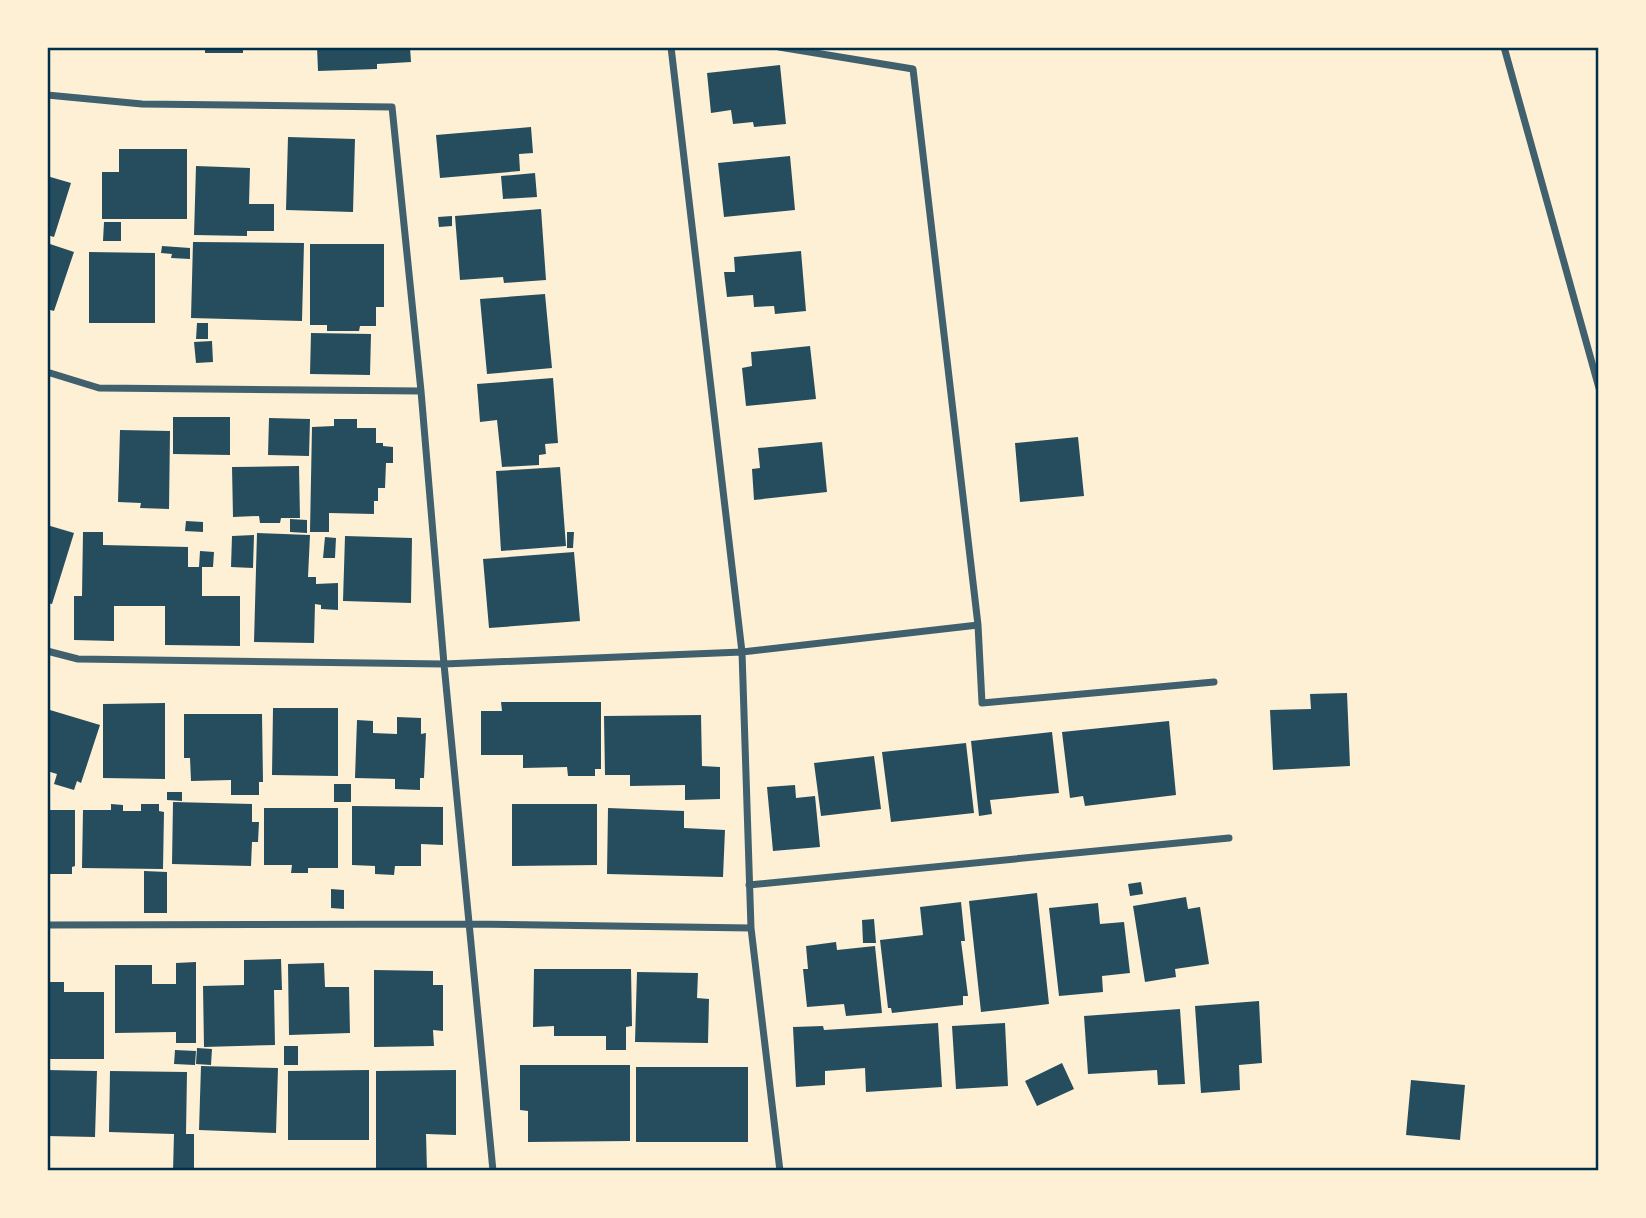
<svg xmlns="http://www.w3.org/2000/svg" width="1646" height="1218" font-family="'DejaVu Sans',sans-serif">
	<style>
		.building { fill: #264d5e }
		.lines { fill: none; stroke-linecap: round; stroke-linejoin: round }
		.minor { stroke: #3f606c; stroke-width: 7 }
		.neatline { fill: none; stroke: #003049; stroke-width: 2.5 }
	</style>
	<rect width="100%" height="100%" fill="#fdf0d5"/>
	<path class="building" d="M205,47H243V53H205Z
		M317,47H410L411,62L377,64V69L318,71Z
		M780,65L786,124L754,127L753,122L733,124L731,110L711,113L707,73Z
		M531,127L533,153L519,154L520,171L440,178L436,135Z
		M288,137L355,139L353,212L286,210Z
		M119,149H187V219H102V172H119Z
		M790,156L795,210L724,217L718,163Z
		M196,166L250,168L249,204H274V231H247V236L194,235Z
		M535,173L537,197L503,199L501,176Z
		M47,176L71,183L54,237L47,235Z
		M541,209L546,280L504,283L503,277L460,280L455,216Z
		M452,216V226L439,227L438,217Z
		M104,222H121V241H103Z
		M193,242L304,243L302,321L191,318Z
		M47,243L74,252L54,311L47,309Z
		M310,244H384V307H376V326H360L359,331H327V325H310Z
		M162,246L190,248V259L171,258L172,254L161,253Z
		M801,251L806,311L775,314L774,306L754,307L753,295L727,297L724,272H735L734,257Z
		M89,252L155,253V323H89Z
		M545,294L552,368L487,374L480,299Z
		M197,323H208V339H196Z
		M311,333L371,334L370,375L310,374Z
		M212,341L213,362L196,363L194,342Z
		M810,346L816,399L746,406L742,368L752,366L751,352Z
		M553,378L558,443L545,444L546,454L539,455V465L502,467L497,420L480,422L477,384Z
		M173,417H230V455L173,454Z
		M269,418L310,419L309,456L268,455Z
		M334,419H357V428H376V443H383V446L393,447V463H386L385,488H378V501H374V514L329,513V532H310L312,427L334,426Z
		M120,430L170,431L169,509L140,508L141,503L118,502Z
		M1078,437L1084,496L1020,502L1015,443Z
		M822,442L827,492L754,500L752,469L760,468L758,448Z
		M299,466L300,518H281L280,523H260L259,516L233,517L232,467Z
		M560,467L566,546L501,551L496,471Z
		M290,519L307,520V533L290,532Z
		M186,521L203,522V532L185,531Z
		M47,525L74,533L52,604L47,603Z
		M83,532H103V545L188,547V567H199L200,551L214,552L213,567H202V596H240V646L165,645V606H114V641L74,640V596H82Z
		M567,532H574L573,548H567Z
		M257,533L310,535L308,577H316V584L338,583V610L321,609V605L315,604L314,643L254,642Z
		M254,535L253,568L231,567L232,536Z
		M345,536L412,538L411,603L343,601Z
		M325,537L336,538L335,558H323Z
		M574,552L580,621L489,628L483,559Z
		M1347,693L1350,766L1273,770L1270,710L1311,709L1310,694Z
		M501,702H601V769H595V776H568L567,767L523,768V755H481V711H502Z
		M165,703V779L103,778V704Z
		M273,708H338V776L272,775Z
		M50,710L100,725L81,783L77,781L74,790L54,784L57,774L47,771V718Z
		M184,714H262L263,782H259V795H231V780L191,781L190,758H184Z
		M701,715L702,766L720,767V799L685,800V785L630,786V775H605L604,716Z
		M397,717L421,718V734L426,733L424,778H420V790L395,789V779L355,778L357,720L373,721V733L397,734Z
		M1169,721L1176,795L1085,806L1083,796L1070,798L1062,732Z
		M1052,732L1059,793L990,800L992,814L979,816L971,741Z
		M966,743L974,813L891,822L882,752Z
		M874,756L881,809L821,816L814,763Z
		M334,784H351V802H334Z
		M795,785L796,798L815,796L820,847L773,851L767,787Z
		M167,792H182V801L167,800Z
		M173,802L252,804V822H259L258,842H252L251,866L172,864Z
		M111,804L123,805V811H141V804H159V811L164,812L163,869L82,868L83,810H111Z
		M512,804H597V865L512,866Z
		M352,806L443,807V845L421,844V866H395L394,875L375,874V866L352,865Z
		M264,808H338V868H308V873H291L292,865H264Z
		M608,808L684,811V828L725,830L723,877L607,874Z
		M47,810H75V866L72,867V874H47Z
		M144,871L167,872V913H144Z
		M1141,882L1143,894L1130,896L1128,884Z
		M331,889L344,890V909L331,908Z
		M1037,893L1049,1004L981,1012L969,901Z
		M1186,897L1188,909L1200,907L1209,964L1175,969L1176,977L1145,982L1133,906Z
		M961,902L965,941H961L968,996H963V1005L892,1013L891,1008H888L880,940L923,935L920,907Z
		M1098,903L1100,924L1124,922L1130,973L1102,976L1103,992L1059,996L1049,908Z
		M874,919L876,943H863L862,920Z
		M836,942L837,950L875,946L882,1013L846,1016L844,1004L807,1007L803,969H808L806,946Z
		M281,959L282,990H274L275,1045L204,1047L203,986L244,985V960Z
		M196,962V1043H176V1032L115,1033V965H152V984H176V963Z
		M324,963L325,987H349L350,1033L289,1035L288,964Z
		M534,969H631L632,1026L626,1027V1050H606V1036H554V1026L533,1027Z
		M374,970L433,971V985H443V1031L433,1030L434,1046L374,1047Z
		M637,972L698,973L697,998L709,999L708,1043L635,1042Z
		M47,982H64V992H104V1059H47Z
		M1259,1001L1262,1063L1239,1065L1240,1090L1201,1093L1195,1006Z
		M1180,1009L1185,1084L1158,1085L1157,1070L1088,1074L1084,1016Z
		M938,1023L942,1087L866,1092L865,1068L825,1071V1085L796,1087L793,1027L823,1026L824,1030Z
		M1005,1023L1008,1086L956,1089L952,1026Z
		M284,1046H298V1065H284Z
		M197,1048L212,1049L211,1065L196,1064Z
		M175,1050L196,1051L195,1065L174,1064Z
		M1062,1063L1074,1089L1037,1106L1025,1081Z
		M520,1065H630V1141L528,1142V1111L520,1110Z
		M201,1066L278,1068L276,1133L199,1130Z
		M636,1067H748V1142H636Z
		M47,1070L97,1071L95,1137L47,1136Z
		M369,1070V1140H288V1071Z
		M456,1070V1135L426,1134L427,1171H376V1071Z
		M110,1071L187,1072L186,1134H194V1171H173L174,1134L109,1132Z
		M1411,1080L1465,1085L1460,1140L1406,1135Z"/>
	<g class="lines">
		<path class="minor" d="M671,47L742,652L751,928L780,1171
			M1504,47L1599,388
			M47,95L142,104L392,107L421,391L444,664L493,1171
			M47,372L99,388L421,391
			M978,625L982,703L1214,682
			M47,651L78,659L444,664L742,652L978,625L913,69L779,47
			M749,885L1229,838
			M47,925L470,924L751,928"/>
	</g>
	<rect width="1646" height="1218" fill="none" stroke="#fdf0d5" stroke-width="98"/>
	<rect x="49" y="49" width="1548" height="1120" class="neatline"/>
</svg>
